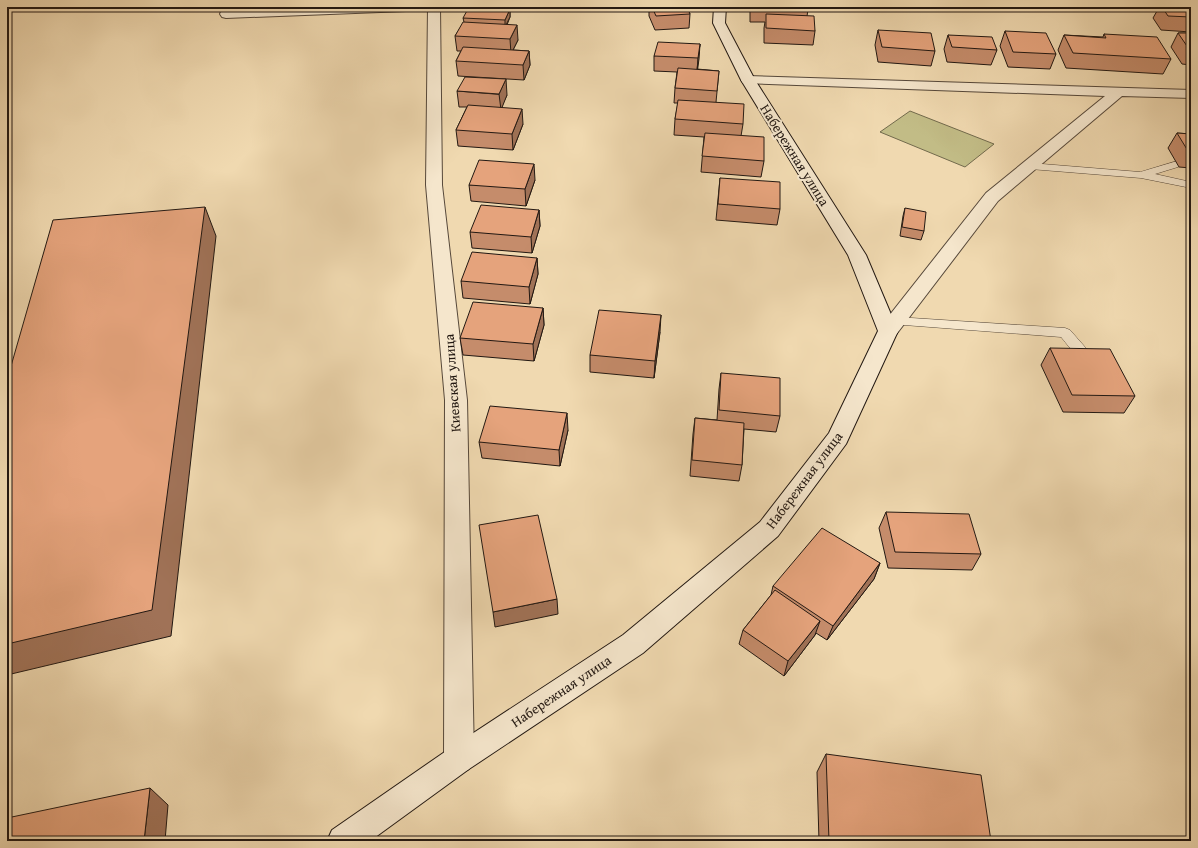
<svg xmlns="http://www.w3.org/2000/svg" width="1198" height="848" font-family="'Gentium Book Plus',serif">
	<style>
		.green { fill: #c2bc86; stroke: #726a4c }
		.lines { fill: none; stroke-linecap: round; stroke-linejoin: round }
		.lane-casing { stroke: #56483a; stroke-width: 1 }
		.street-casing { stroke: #56483a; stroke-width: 2 }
		.secondary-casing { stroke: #221812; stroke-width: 2 }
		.lane { fill: #f5e6cc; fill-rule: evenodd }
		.street { fill: #f5e6cc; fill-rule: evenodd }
		.secondary { fill: #f5e6cc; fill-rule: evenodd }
		.wall { fill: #c58c6b; stroke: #221812 }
		.shaded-wall { fill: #a07257; stroke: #221812 }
		.building { fill: #e5a37c; stroke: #221812 }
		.labels { text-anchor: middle; stroke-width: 4; stroke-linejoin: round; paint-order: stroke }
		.street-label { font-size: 14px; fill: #221812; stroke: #f5e6cc }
	</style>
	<rect width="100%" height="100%" fill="#f0d9b0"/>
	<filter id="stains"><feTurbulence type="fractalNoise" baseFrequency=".005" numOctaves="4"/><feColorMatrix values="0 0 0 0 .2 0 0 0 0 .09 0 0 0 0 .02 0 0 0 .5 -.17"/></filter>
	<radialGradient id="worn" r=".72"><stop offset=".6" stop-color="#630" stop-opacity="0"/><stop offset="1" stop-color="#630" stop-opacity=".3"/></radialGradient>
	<path class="green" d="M910,111L994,144L965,167L880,132Z"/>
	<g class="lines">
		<defs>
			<path id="lane" d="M1191,157V163L1155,174L1191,182V188L1141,178L1030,169L1024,166L1030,163L1140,172Z
				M896,317L1065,328L1070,330L1092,355L1090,358C1078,362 1069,346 1061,337L891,324L889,321L891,318Z"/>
			<path id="street" d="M223,7H235L234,10L309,7H412L410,10L406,11L226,18L222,17L220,14Z
				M428,7H440L442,185L467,400L474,759L469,769L459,774L449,769L444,759L445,400L426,185Z
				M748,76L1191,90V98L1122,96L998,201L895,336L888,338L881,336L878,331L881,326L986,193L1105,96L743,83L741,80L743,77Z"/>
			<path id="secondary" d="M714,7H726L725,23L755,80L866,255L898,331L846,444L778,536L643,653L469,769L370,841H327L332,830L449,749L623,635L760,522L829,433L878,331L848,255L741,80L713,23Z"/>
		</defs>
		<use href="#lane" class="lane-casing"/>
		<use href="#street" class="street-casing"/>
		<use href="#secondary" class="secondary-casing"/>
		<use href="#lane" class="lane"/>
		<use href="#street" class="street"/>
		<use href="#secondary" class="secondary"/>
	</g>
	<path class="wall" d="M649,7H687L690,14L689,28L655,30L649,16Z
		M750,7H808V10L807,16L815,31L813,45L764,43V28L765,22H750Z
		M1131,7H1191V32L1161,30L1153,18L1157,11L1132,10Z
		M510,9V17L507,25L518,40L513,50L529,51L530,65L524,80L458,76L456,61L461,51H457L455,36L464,22L463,18Z
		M878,30L935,51L931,66L878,62L875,45Z
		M1005,31L1056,54L1050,69L1008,67L1000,46Z
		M1178,33H1191V65L1182,64L1171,47Z
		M1104,34L1171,59L1163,74L1066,68L1058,50L1064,35L1103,37Z
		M948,35L997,50L991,65L947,62L944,49Z
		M700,44L697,69L719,71L716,102L743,124L741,136L764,161L761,177L701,172L704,137L674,135L675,119L678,103H674L675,88L677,72L654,71V56Z
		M457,91L507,95L501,108L523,124L513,150L458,146L456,130L467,107H459Z
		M1177,133L1191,134V168L1179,167L1168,148Z
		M720,178L780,209L777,225L716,220Z
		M535,180L526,206L471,201L469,185Z
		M905,208L924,231L921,240L900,236L903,216Z
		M539,210L540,226L532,253L472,248L470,232Z
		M537,258L538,274L530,304L463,298L461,281Z
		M543,308L544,325L534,361L463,355L460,338Z
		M660,332L654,378L590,372V355Z
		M1050,348L1135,396L1124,413L1063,412L1041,365Z
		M721,373L780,416L776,432L744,429L742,465L739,481L690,476L693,434L695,418L717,420L719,389Z
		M568,430L560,466L482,458L479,442Z
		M886,512L981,554L972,570L888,568L879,528Z
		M880,563L874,579L827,640L816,633L815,635L784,676L739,644L743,630L771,595L773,586Z
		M826,754L991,841H819L817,772Z"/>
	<path class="shaded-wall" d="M510,9V17L505,27V20Z
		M517,25L518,40L511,54L510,39Z
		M700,44L699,59L697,74L698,58Z
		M529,51L530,65L524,80L523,65Z
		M506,79L507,95L501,110L499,94Z
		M522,109L523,124L513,150L512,134Z
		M534,164L535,180L526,206L525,189Z
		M205,207L216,236L171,636L7,675V644Z
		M539,210L540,226L532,253L531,237Z
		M537,258L538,274L530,304L529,287Z
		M543,308L544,325L534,361L533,344Z
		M661,315L660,332L654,378L655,361Z
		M567,413L568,430L560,466L559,450Z
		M880,563L874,579L827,640L833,626Z
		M557,599L558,614L495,627L493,612Z
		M820,621L815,635L784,676L788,661Z
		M150,788L168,805L165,841H144Z"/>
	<path class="building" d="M469,7L510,9L505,20L463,18Z
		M652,7H687L690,14L656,16Z
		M752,7H808V10Z
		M1162,7H1191V17L1168,16Z
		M766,14L814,16L815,31L766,28Z
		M463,22L517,25L510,39L455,36Z
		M878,30L931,33L935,51L882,47Z
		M1005,31L1046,33L1056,54L1013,52Z
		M1178,33H1191V49H1189Z
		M1104,34L1157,37L1171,59L1073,53L1064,35L1106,38Z
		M948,35L992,37L997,50L952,47Z
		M658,42L700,44L698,58L654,56Z
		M463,47L529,51L523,65L456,61Z
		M678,68L719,71L717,91L675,88Z
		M465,77L506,79L499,94L457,91Z
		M678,100L744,104L743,124L675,119Z
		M468,105L522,109L512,134L456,130Z
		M705,133L764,137V161L702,156Z
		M1177,133L1191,134V152L1188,151Z
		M479,160L534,164L525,189L469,185Z
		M720,178L780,182V209L718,204Z
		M481,205L539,210L531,237L470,232Z
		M205,207L152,610L7,644V380L53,220Z
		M905,208L926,212L924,231L902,227Z
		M472,252L537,258L529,287L461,281Z
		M473,302L543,308L533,344L460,338Z
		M599,310L661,315L655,361L590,355Z
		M1050,348L1110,349L1135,396L1072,395Z
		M721,373L780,378V416L719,410Z
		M490,406L567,413L559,450L479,442Z
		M695,418L744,423L742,465L692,460Z
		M886,512L969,514L981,554L895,552Z
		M538,515L557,599L493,612L479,525Z
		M822,528L880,563L833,626L773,586Z
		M775,590L820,621L788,661L743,630Z
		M826,754L981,775L991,841H829Z
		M150,788L144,841H7V818Z"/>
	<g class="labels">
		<g class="street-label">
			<text transform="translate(795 155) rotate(58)" y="5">Набережная улица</text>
			<text transform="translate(452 383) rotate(-94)" y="5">Киевская улица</text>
			<text transform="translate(804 480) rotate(-53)" y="5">Набережная улица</text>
			<text transform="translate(561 691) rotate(-34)" y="5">Набережная улица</text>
		</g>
	</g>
	<rect width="1198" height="848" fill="none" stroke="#f0d9b0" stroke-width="24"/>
	<rect x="8" y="8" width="1182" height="832" fill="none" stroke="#221812" stroke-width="2"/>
	<rect x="12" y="12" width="1174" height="824" fill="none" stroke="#221812"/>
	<rect width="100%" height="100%" filter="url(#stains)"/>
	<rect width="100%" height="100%" fill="url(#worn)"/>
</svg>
